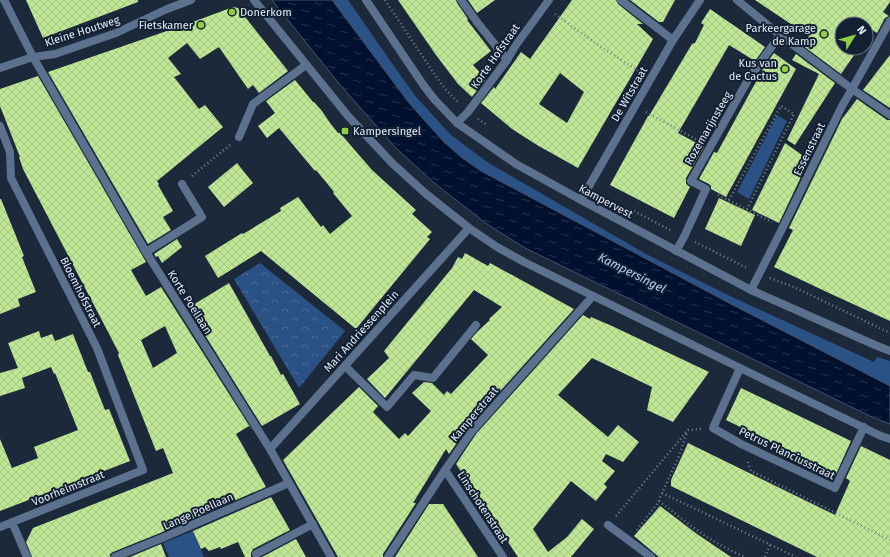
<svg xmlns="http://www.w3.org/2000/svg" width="890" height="557" font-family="'Fira Sans',sans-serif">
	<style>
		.green { fill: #2b5285 }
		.park { fill: url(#park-crowns) }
		.water { fill: url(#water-ripples); stroke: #44526c }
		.building { fill: url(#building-cross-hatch); fill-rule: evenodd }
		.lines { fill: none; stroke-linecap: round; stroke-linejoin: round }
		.path { stroke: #778292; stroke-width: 2.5; stroke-dasharray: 1 3; stroke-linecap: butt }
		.service { stroke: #5c718d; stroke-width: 8 }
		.pedestrian { stroke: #5c718d; stroke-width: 8 }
		.minor { stroke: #5c718d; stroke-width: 8 }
		.tertiary { stroke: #5c718d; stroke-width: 8 }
		.poi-dot { fill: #91cd40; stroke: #132031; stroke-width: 1.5 }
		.labels { text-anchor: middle; stroke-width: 4; stroke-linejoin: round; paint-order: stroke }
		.poi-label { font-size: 11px; fill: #e2ebf7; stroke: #132031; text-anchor: end }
		.street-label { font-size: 11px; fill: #e2ebf7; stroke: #132031 }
		.water-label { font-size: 12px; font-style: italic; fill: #b4cff2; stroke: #132031 }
	</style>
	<defs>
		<pattern id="park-crowns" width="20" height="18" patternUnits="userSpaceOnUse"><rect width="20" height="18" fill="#2b5285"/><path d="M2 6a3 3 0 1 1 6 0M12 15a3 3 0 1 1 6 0" fill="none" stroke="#496b97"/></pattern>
		<pattern id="water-ripples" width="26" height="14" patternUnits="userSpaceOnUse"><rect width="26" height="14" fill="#001130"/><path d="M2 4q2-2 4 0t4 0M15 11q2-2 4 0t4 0" fill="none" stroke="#25344f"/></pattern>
		<pattern id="building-cross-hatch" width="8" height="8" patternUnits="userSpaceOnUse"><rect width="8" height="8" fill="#bee695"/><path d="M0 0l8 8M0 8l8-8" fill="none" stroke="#a6c686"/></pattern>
	</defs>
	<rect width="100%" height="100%" fill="#1c293b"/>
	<path class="green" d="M332,0H348L398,72L417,98L451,135L487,162L646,254L732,297L874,362L877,357L890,361V386L729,303L481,171L461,157L443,141L409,103Z
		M777,115L787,121L749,199L737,192Z
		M193,531L204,557H169L163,543Z"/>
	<path class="park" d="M260,263L345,331L299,388L234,279Z"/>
	<path class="water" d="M272,0H332L409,103L443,141L461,157L481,171L729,303L890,386V424L872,417L525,248L487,224L433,182L396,148L341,86Z"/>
	<path class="building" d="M26,0H138V2L43,38Z
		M398,0H456L457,3L468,19L467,20L491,51L473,65L486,79L472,97L458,84L436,55Z
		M468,0H495L477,13Z
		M572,0H616L618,4L643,24H637L653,39L578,168L537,145L512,129L481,103L494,87L495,89L521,52L530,59ZM560,73L584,92L567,123L539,104Z
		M630,0H675L663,22H659Z
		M755,0H890V2L883,12L889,16L885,18L877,33L871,29L866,37V24H842V48H859L841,74L802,45L809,36Z
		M233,7L238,8L288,71L259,93L253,85L248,89L219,47L200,59L187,43L168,58L181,74L174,77L199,109L205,105L223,127L157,181L159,184L158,185L173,211L163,217L171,230L148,244L48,72L190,23Z
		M710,9L765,47L755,61L729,45L678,133L704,147L686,178V184L690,187L674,218L610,185L648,116H649L692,44L695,43L704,25L701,23Z
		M774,53L796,69L726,197L711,189V186L709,184L699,179L714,152L717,153L764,67Z
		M796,54L835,83L795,145L787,140L819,74L792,60Z
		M890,55V108L863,90Z
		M38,76L146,262L131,270L146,296L161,287L252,430L249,426L236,434L266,487L160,533L113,552L110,554V557H32L26,542L33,528L173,473L163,448L156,451L118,355L119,353L23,169L19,157H20L0,106V89ZM165,326L177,353L153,368L141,340Z
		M295,80L313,102H314L322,111L330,123L338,133H340L372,170L416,210L412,214L432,232L427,237L430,239L356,329L261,251L218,278L205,256L242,233L243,234L281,211L280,208L298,197L321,227L323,225L330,234L352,216L333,193L334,192L316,170L315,171L279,128L267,138L258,126L275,113L266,101Z
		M857,99L887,120H890V321L829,293L774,267L793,230L789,228L842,119Z
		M785,143L809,160L779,223L752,210Z
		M237,163L253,183L224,207L208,187Z
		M719,198L755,215L741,246L705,229Z
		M0,199H1L24,256L22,257L36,292L18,299L20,306L0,314Z
		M177,239L182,247L162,263L158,256L156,257L154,254Z
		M465,253L488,266L490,263L574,309L468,427L449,454L446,449L413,503H416L383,554V557H338L283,460L359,387L378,406L373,412L399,439L405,433L408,436L431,411L412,393L424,382L432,383L444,395L447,391L451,394L488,355L471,339L477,332L490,320L489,319L502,307L474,290L385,398L367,379L389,358L384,351L452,268L458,257L462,259Z
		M229,283L270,356H271L281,375L283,374L300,404L262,426L188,308Z
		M583,315L590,319L591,317L612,326L709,372L673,422L647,410L652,387L592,358L558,395L608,437L618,425L639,442L623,462L606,454L602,461L615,471L604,484L607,487L596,501L571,481L533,529L548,552L567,537L582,519L594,529L571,557H518L456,464L476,434Z
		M39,331L41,338L52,334L55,341L73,334L88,372H90L105,410L109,409L130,461L0,511V439L12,468L38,458L34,447L78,430L55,373L54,374L51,367L22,378L25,388L0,396V373L18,368L8,343Z
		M741,388L851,441L836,474L726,420Z
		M688,443L835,515L850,481L846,478L861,446L890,460V557H817L671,486V480Z
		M271,497L290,530L253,549L251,553V557H245L238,542L221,549L220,547L209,551L205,547L201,549L193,531Z
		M429,504H443L478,557H395Z
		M660,506L697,534L731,557H659L634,536Z
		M296,539L306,557H262Z
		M161,544L166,557H130Z"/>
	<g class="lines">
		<path class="path" d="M385,0L435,75L445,89L459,103
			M555,14L595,43L640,72
			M646,112L699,141
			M478,119L487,125
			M192,176L230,145
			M718,195L772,222
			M729,200L781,106L794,114L747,209
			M634,211L672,231
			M695,242L747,268
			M770,278L794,287L890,333
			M748,462L751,471L890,540
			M662,493L796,557
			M659,501C686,522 713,545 746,557
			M616,516L688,430L701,429
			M637,530L657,504L679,456L687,432
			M765,557L770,545"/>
		<path class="service" d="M477,22L507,60
			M239,137L253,104L306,65
			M146,252L202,217L182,184
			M345,366L387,407L414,375L433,378L476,325
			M256,554L313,524"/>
		<path class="pedestrian" d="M461,0L477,22
			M621,0L673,40
			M737,0L780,35L852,89L890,21
			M507,60L516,45L549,0
			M676,251L684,237L706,189L691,181L748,80L780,35"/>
		<path class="minor" d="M4,0L33,57L146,252L270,449L331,557
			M0,68L33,57L55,54L116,33L167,9L191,0
			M457,123L468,112L507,60
			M0,126L10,152L11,178L97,348L143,470L0,527
			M581,200L673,40L700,0
			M751,290L783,227L842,106L852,89L890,115
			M740,368L713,428L741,444L835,488L864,427
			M270,449L469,228
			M445,470L503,557
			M12,522L27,557
			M608,525L651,557
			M115,557L162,538L289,483
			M388,557L445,470L472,431L593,296"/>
		<path class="tertiary" d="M254,0L348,116L392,163L425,193L469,228L497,247L526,263L740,368L881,436L890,439
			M366,0L424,86L435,100L457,123L516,164L581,200L751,290L875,345L890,351"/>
	</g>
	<g class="poi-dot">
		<circle cx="232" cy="12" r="4"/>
		<circle cx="201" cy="25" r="4"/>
		<circle cx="824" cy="34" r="4"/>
		<circle cx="785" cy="69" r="4"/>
		<rect x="341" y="127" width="8" height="8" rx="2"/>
	</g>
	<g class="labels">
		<g class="poi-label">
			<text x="240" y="16" text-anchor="start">Donerkom</text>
			<text x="193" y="29">Fietskamer</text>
			<text x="816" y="32">Parkeergarage<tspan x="816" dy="13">de Kamp</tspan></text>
			<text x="777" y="67">Kus van<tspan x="777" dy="13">de Cactus</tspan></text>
			<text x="353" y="135" text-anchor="start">Kampersingel</text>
		</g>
		<g class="street-label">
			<text transform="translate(82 31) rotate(-18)" y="4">Kleine Houtweg</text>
			<text transform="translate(495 56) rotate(-55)" y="4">Korte Hofstraat</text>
			<text transform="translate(629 94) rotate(-60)" y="4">De Witstraat</text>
			<text transform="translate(708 128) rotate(-60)" y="4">Rozemarijnsteeg</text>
			<text transform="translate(809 149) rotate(-64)" y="4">Essenstraat</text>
			<text transform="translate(606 201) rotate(28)" y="4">Kampervest</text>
			<text transform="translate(81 292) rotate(63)" y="4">Bloemhofstraat</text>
			<text transform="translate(190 302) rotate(58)" y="4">Korte Poellaan</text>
			<text transform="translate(361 331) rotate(-48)" y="4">Mari Andriessenplein</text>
			<text transform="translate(474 414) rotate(-50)" y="4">Kamperstraat</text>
			<text transform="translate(787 453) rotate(26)" y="4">Petrus Planciusstraat</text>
			<text transform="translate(68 488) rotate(-22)" y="4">Voorhelmstraat</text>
			<text transform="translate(483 507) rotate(57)" y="4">Linschotenstraat</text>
			<text transform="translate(198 511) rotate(-24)" y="4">Lange Poellaan</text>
		</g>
		<g class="water-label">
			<text transform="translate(632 273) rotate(27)" y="4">Kampersingel</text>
		</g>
	</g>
	<g transform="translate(854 36) rotate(53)"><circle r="19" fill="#132031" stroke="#667180"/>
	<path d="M0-3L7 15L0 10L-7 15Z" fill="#91cd40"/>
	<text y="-6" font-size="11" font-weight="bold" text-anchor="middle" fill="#e2ebf7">N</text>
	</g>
</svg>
